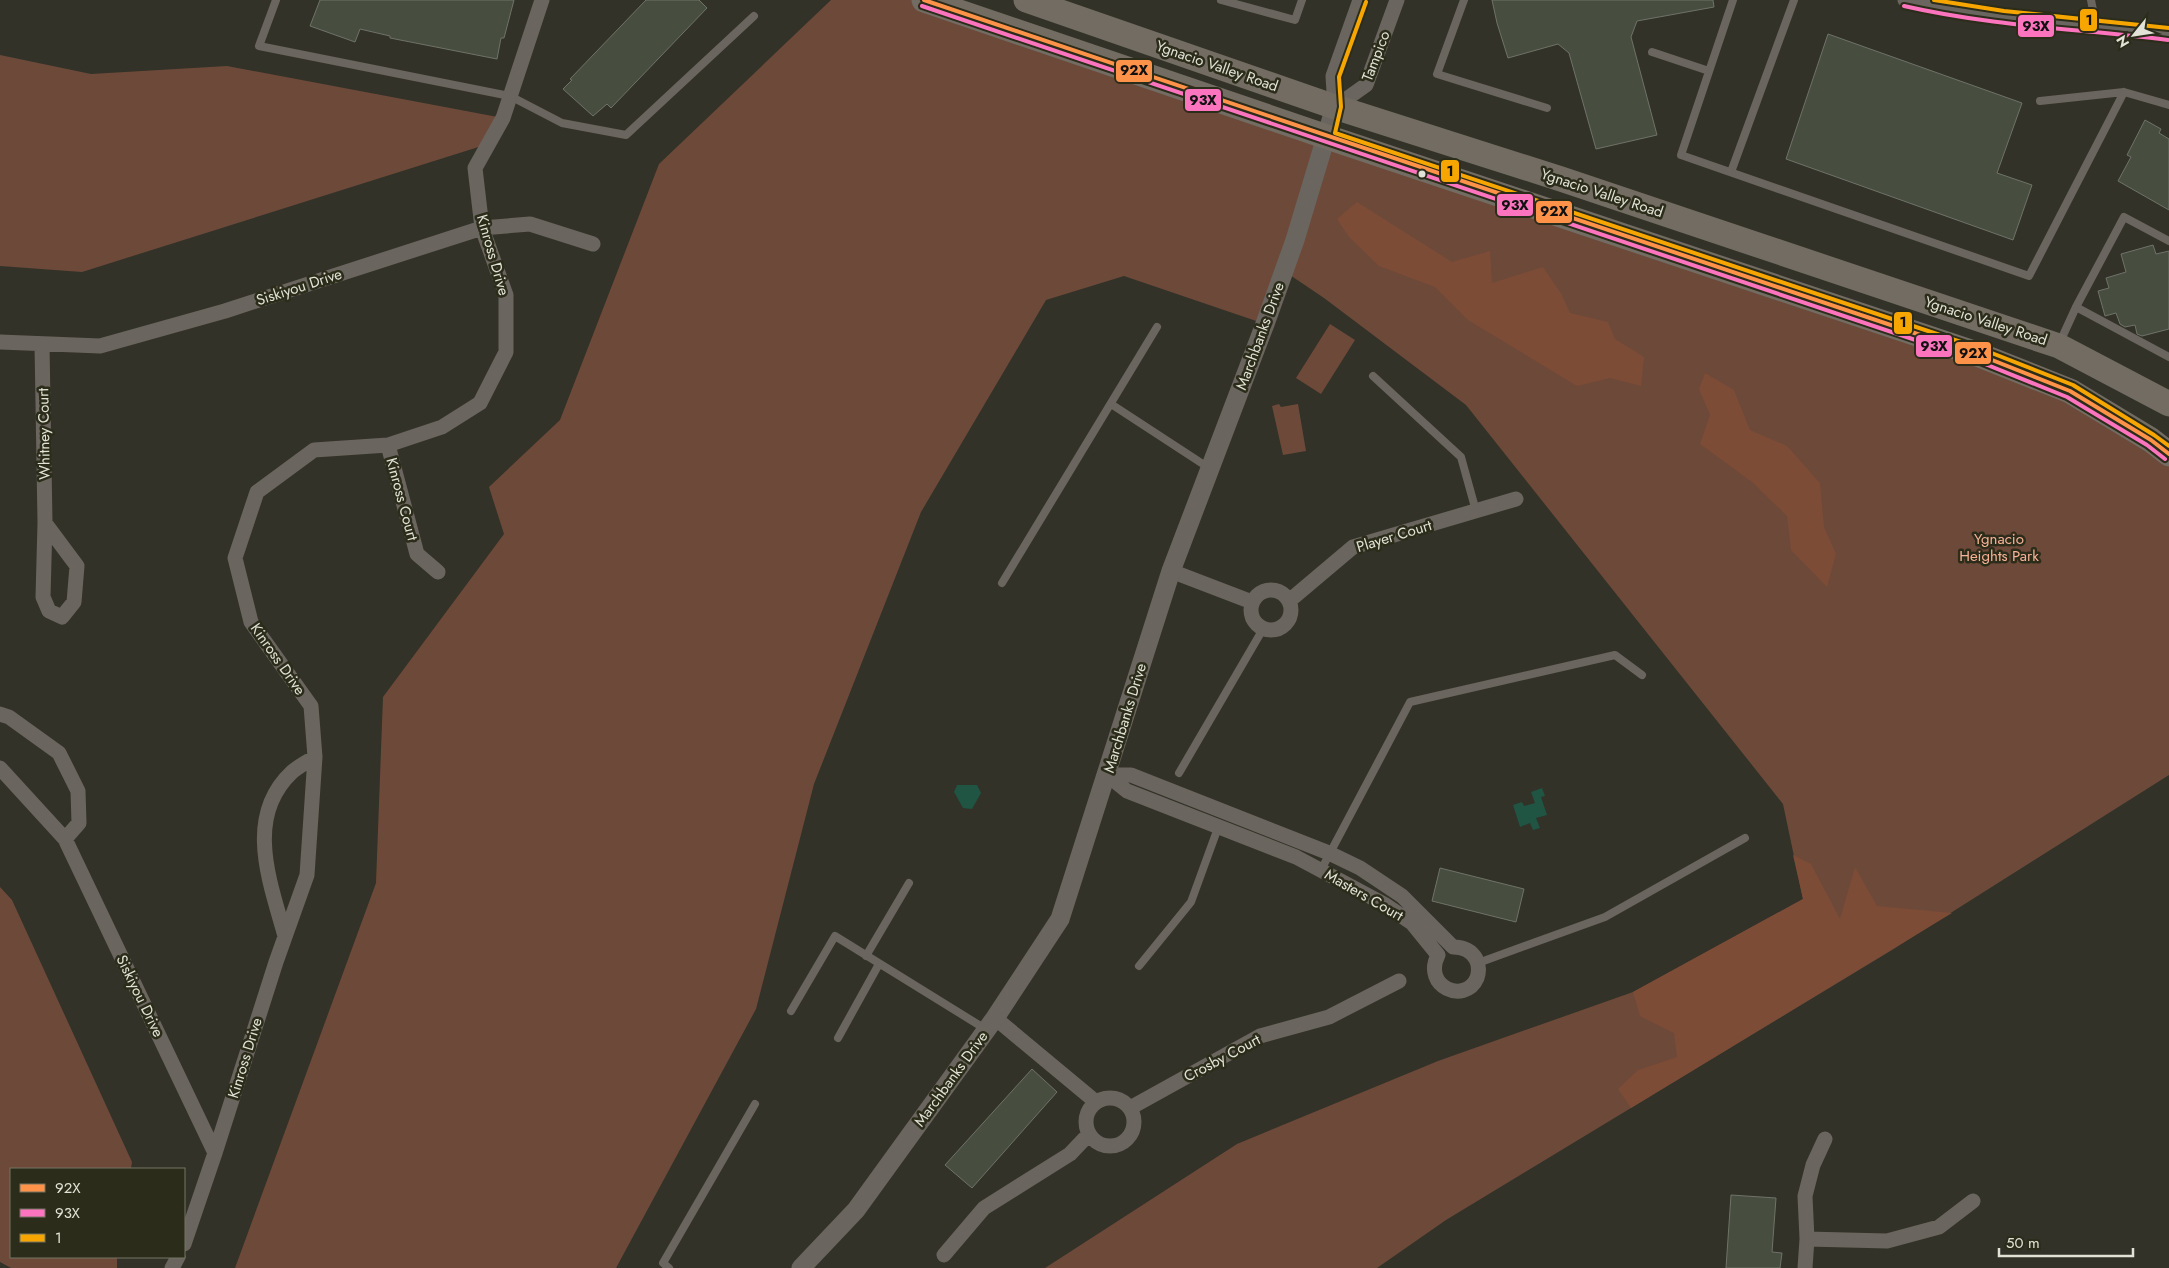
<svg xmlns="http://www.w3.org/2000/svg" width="2169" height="1268" font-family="Jost,sans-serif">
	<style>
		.green { fill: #6d4939 }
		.forest { fill: #7c4c37 }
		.water { fill: #205443 }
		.building { fill: #474e40; stroke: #6f7269 }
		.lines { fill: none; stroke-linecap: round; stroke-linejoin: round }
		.service { stroke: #6a655e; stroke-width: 8 }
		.minor { stroke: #6a655e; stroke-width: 15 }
		.tertiary { stroke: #6a655e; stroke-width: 19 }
		.trunk { stroke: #726c62; stroke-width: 25 }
		.bus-1-casing { stroke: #2c2c1a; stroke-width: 8 }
		.bus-2-casing { stroke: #2c2c1a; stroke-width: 8 }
		.bus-3-casing { stroke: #2c2c1a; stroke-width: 8 }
		.bus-1 { stroke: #ff9249; stroke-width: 4 }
		.bus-2 { stroke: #fc73be; stroke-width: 4 }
		.bus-3 { stroke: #f7a600; stroke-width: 4 }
		.bus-dot { fill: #e2e2d6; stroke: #2c2c1a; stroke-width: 2 }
		.labels { text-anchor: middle; stroke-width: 5; stroke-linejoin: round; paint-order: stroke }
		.street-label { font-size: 15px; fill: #e2e2d6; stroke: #2c2c1a }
		.park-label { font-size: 15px; fill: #f8b397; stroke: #2c2c1a }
		.line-badge { stroke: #2c2c1a; stroke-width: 2 }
		.pale-badge-label { font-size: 14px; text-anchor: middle; font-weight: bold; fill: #111 }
	</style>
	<rect width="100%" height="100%" fill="#323228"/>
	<path class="green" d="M831,0H924L1977,354L2169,454V775L1892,950L1446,1220L1377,1268H1045L1237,1144L1438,1061L1633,992L1803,899L1783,804L1466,405L1324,298L1284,271L1265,324L1124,276L1046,300L921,512L814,784L756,1009L616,1268H235L376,883L383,697L504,534L489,487L560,420L659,164Z
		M0,55L91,74L227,66L503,118L488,144L82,272L0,266Z
		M1330,324L1355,340L1321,394L1296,378Z
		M1279,404L1281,407L1298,404L1306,451L1283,455L1272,406Z
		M0,887L12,900L132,1162L131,1169H11V1257H117V1268H11L0,1262Z"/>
	<path class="forest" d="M1357,202L1452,262L1490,251L1492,283L1543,267L1562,295L1570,313L1608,322L1615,339L1644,357L1641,386L1610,378L1577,386L1468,320L1435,287L1379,266L1349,237L1337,219Z
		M1705,373L1734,390L1750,430L1787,446L1820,483L1824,527L1836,554L1827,587L1791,550L1787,516L1752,482L1700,444L1710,415L1699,389Z
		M1793,855L1811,864L1840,919L1855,867L1877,906L1952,913L1631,1108L1618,1089L1638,1070L1677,1057L1674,1033L1640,1016L1633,992L1803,899Z"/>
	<path class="water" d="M957,785H977L981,793L972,809L963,808L954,792Z
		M1542,788L1545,796L1541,797L1547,815L1536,818L1540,828L1533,830L1530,823L1520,827L1513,805L1522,802L1524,806L1535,803L1531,792Z"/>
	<path class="building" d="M320,0H514L504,38H501L497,59L390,38V36L360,29L355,42L310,26Z
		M646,0H699L707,8L611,108L607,104L593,116L563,89L572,80L570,79Z
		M1492,0H1713L1714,7L1637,21L1631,37L1657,135L1596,149L1569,53L1558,44L1508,58L1497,23Z
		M1828,34L2022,103L1997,173L2032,185L2013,240L1786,159Z
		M2145,120L2161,129L2159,133L2169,139V210L2118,181L2131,157L2127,155Z
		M2153,245L2156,254L2169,251V329L2142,336L2137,334L2135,325L2125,327L2120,324L2116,313L2105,316L2098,291L2109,288L2106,278L2126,272L2121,254Z
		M1440,868L1524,889L1516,922L1432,901Z
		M1032,1069L1057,1092L972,1188L945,1165Z
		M1731,1195L1776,1198L1772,1252L1782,1253L1780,1268H1726Z"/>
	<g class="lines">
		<path class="service" d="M276,0L259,46L510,96L562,123L626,135L754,16
			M1221,0L1295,20L1302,0
			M1464,0L1437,74L1547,108
			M1733,0L1681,155L2029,276L2124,92
			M2091,0L2096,26
			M1652,52L1709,71
			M2040,101L2124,92L2169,105
			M1731,172L1794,0
			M2169,241L2124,217L2076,307L2169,357
			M2060,342L2076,307
			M1373,376L1461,457L1476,511
			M1111,404L1209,468
			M1002,583L1157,327
			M1179,773L1263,629
			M1321,870L1410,702L1615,655L1642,675
			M866,956L909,883
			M1478,963L1605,917L1745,838
			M1139,966L1191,902L1219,825
			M791,1011L835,936L987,1030
			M838,1038L879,964
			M669,1268L663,1263L755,1104"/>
		<path class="minor" d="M1905,0C1991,22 2081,22 2169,34
			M1335,107L1366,85L1397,0
			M1335,107L1333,76L1360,0
			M0,342L100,346L225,311L482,228L530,224L593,244
			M42,344L45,523L43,597L49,611L62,617L74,602L77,566L45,523
			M388,445L417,554L438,572
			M1171,571L1252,602
			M1251 610a20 20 0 1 1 40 0a20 20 0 1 1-40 0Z
			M1289,601L1353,547L1516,499
			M0,714L9,717L59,753L78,791L79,823L65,839
			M0,768L65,839L215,1153
			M1107,775H1131L1329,853L1360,868L1402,896L1453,947C1463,947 1471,950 1476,959C1479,965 1479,972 1477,978C1465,1005 1422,987 1438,955L1412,923L1384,904L1296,857L1127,791Z
			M285,936C270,882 244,817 292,772C299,766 307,762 315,757
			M995,1018L1096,1102
			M1086 1122a24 24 0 1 1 48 0a24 24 0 1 1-48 0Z
			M1130,1108L1260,1036L1329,1017L1399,981
			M1807,1239L1887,1241L1939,1227L1973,1201
			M184,1244L215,1153L276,962L307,875L315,757L311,706L251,622L235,558L257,492L314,450L388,445L442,427L480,403L506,352V295L482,228L475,168L503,118L542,0
			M944,1255L984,1208L1070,1154L1089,1134
			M172,1268L178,1257
			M1805,1268L1807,1239L1805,1196L1813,1165L1825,1139"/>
		<path class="tertiary" d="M801,1268L856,1210L995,1018L1060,919L1171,571L1265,324L1295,240L1335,107"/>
		<path class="trunk" d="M924,0L1327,137L1977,354L2070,391L2151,440L2169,454
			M1026,0L1335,107L1561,179L2059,346L2169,404"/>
		<defs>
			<path id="bus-1" d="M924,0L1977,354L2070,391L2151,440L2169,454"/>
			<path id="bus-2" d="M922,6L1975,360L2067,397L2147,445L2165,459
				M1904,6C1991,26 2080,29 2168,40"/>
			<path id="bus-3" d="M1934,0L2004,11L2169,28
				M1366,2L1339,77L1341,107L1335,133L1979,348L2073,385L2154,435L2169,446"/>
		</defs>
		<use href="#bus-1" class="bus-1-casing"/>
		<use href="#bus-2" class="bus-2-casing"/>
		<use href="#bus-3" class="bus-3-casing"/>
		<use href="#bus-1" class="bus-1"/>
		<use href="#bus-2" class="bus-2"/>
		<use href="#bus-3" class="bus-3"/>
	</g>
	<circle class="bus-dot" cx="1422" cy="174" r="4.5"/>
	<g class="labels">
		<g class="street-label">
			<text transform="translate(1376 56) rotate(-69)" y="5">Tampico</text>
			<text transform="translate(1217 66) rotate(19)" y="5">Ygnacio Valley Road</text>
			<text transform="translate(1602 193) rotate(18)" y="5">Ygnacio Valley Road</text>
			<text transform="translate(493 255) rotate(74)" y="5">Kinross Drive</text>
			<text transform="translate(299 287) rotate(-18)" y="5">Siskiyou Drive</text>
			<text transform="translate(1986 321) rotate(18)" y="5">Ygnacio Valley Road</text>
			<text transform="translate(1260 336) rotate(-70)" y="5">Marchbanks Drive</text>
			<text transform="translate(44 434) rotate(-91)" y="5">Whitney Court</text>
			<text transform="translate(402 499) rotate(75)" y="5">Kinross Court</text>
			<text transform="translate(1394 536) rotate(-17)" y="5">Player Court</text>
			<text transform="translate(278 659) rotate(55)" y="5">Kinross Drive</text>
			<text transform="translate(1125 718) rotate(-73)" y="5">Marchbanks Drive</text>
			<text transform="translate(1364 895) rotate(30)" y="5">Masters Court</text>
			<text transform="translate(140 996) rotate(64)" y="5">Siskiyou Drive</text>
			<text transform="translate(245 1058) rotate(-73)" y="5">Kinross Drive</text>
			<text transform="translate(1222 1058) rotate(-28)" y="5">Crosby Court</text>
			<text transform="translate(951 1079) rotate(-54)" y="5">Marchbanks Drive</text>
		</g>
		<g class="park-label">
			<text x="1999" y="544">Ygnacio<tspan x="1999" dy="17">Heights Park</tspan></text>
		</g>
	</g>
	<g class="line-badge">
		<rect x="2079" y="8" width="19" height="24" rx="5" fill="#f7a600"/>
		<rect x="2017" y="14" width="38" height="24" rx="5" fill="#fc73be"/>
		<rect x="1115" y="59" width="38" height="24" rx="5" fill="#ff9249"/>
		<rect x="1184" y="88" width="38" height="24" rx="5" fill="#fc73be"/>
		<rect x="1440" y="159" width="20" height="24" rx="5" fill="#f7a600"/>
		<rect x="1496" y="193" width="38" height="24" rx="5" fill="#fc73be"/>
		<rect x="1535" y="200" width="38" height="24" rx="5" fill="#ff9249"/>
		<rect x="1893" y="311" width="20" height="24" rx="5" fill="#f7a600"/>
		<rect x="1915" y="334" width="38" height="24" rx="5" fill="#fc73be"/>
		<rect x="1954" y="341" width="38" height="24" rx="5" fill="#ff9249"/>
	</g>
	<g class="pale-badge-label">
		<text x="2089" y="25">1</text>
		<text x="2036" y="31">93X</text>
		<text x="1134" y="75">92X</text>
		<text x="1203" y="105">93X</text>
		<text x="1450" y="176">1</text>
		<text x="1515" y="210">93X</text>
		<text x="1554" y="216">92X</text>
		<text x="1903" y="327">1</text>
		<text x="1934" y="351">93X</text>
		<text x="1973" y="358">92X</text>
	</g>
	<rect x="10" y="1168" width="175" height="90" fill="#2c2c1a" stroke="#757565"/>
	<rect x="20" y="1184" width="25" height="8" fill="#ff9249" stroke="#757565"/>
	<text x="55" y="1193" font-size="15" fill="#e2e2d6">92X</text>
	<rect x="20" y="1209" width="25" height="8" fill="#fc73be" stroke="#757565"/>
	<text x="55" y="1218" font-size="15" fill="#e2e2d6">93X</text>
	<rect x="20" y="1234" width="25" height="8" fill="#f7a600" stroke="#757565"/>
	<text x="55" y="1243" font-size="15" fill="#e2e2d6">1</text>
	<g transform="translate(2134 35) rotate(240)" stroke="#2c2c1a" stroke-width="4" paint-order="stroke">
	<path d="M0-4L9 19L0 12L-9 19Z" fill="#e2e2d6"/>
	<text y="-8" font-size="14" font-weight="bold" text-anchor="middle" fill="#e2e2d6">N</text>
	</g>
	<path d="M1999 1248v8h134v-8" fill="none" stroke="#e2e2d6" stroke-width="2.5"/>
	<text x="2006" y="1248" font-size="15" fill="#e2e2d6" stroke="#2c2c1a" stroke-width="4" paint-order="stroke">50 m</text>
</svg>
